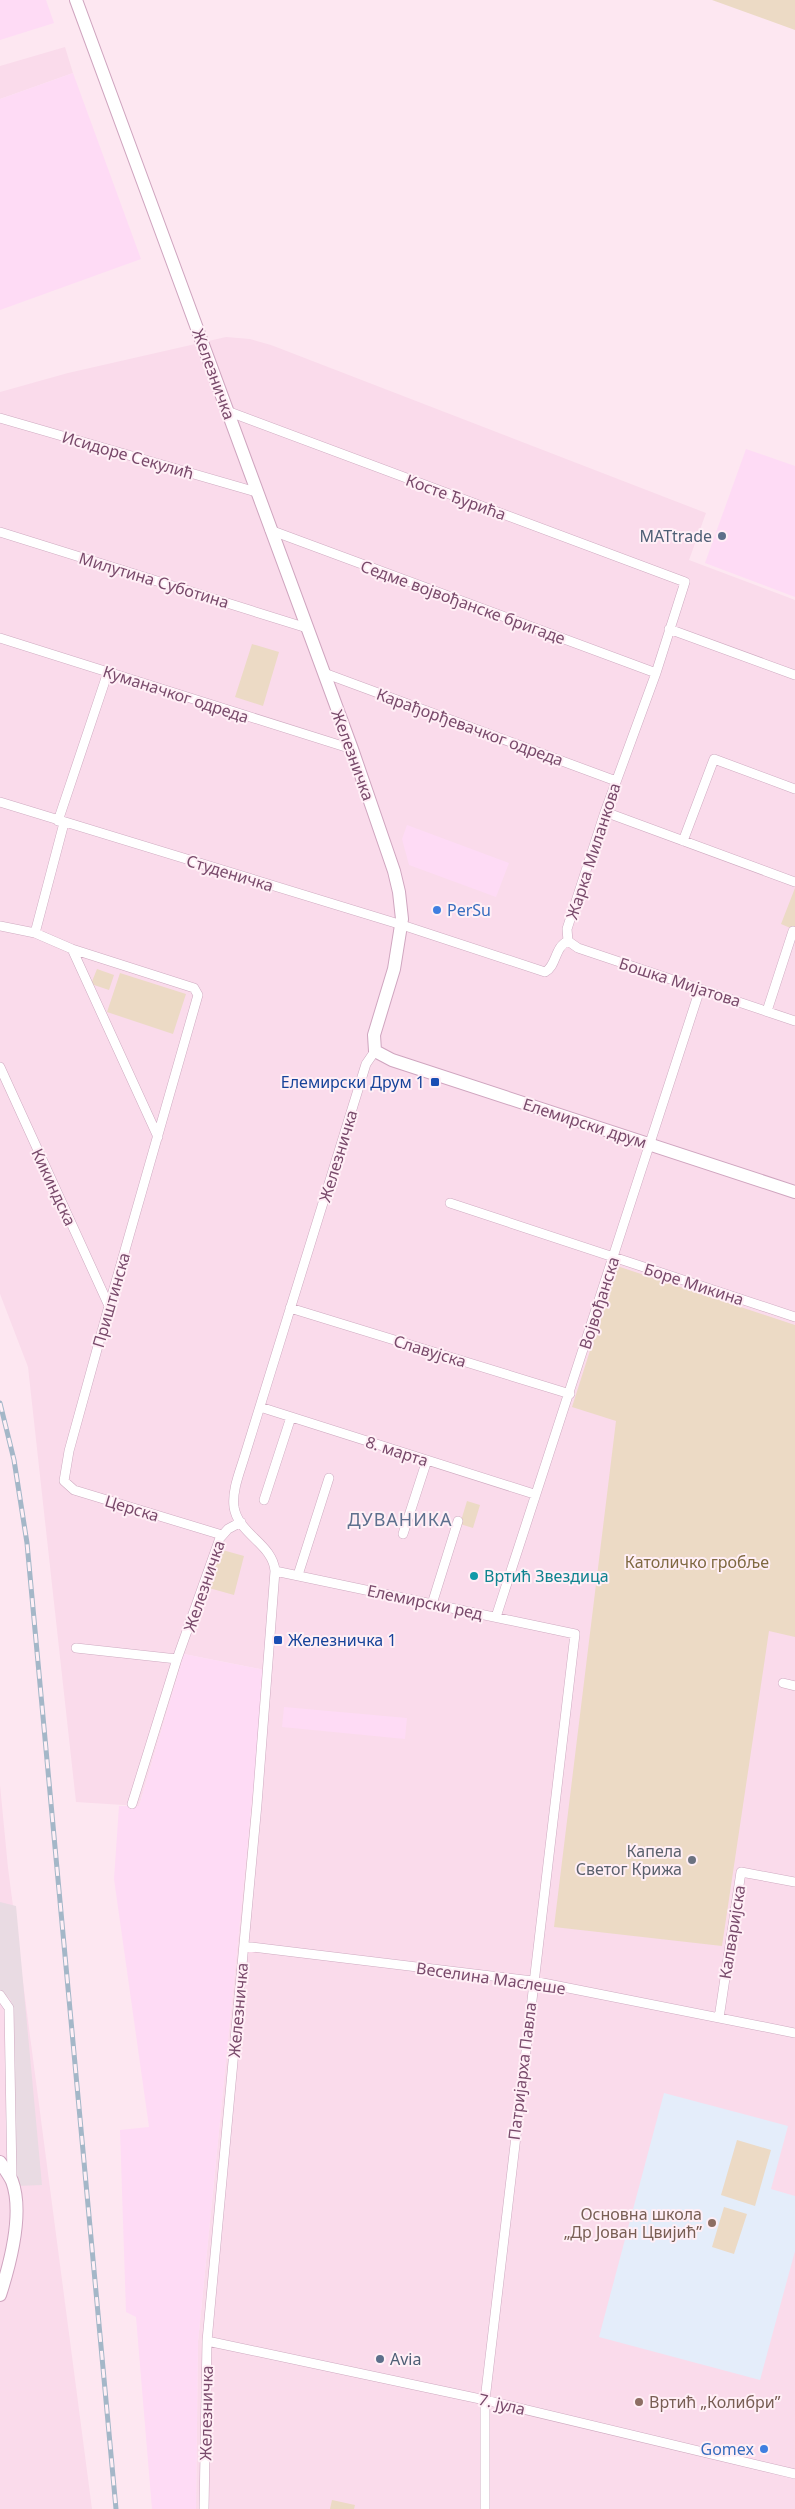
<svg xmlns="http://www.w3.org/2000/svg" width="795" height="2509" font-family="'Noto Sans',sans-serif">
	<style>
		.residential { fill: #fadbeb }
		.commercial { fill: #fedbf5 }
		.industrial { fill: #e9dbe3 }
		.education { fill: #e4edfa }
		.green { fill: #ecdac5 }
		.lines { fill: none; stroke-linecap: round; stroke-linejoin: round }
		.street-casing { stroke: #ceaac0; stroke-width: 10 }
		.secondary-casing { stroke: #cfa5bf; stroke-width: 14 }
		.street { stroke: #fff; stroke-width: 9 }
		.secondary { stroke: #fff; stroke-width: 12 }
		.rail-casing { stroke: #a4b7c8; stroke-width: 5 }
		.rail { stroke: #ffeff6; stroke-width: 3; stroke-dasharray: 9; stroke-linecap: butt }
		.service-dot { fill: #5c6f8a; stroke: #ffeff6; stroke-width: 2 }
		.shop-dot { fill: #3f7fe0; stroke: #ffeff6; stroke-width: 2 }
		.transit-dot { fill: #1a4fb4; stroke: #ffeff6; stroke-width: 2 }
		.culture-dot { fill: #0f9aa8; stroke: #ffeff6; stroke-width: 2 }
		.worship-dot { fill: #6b7280; stroke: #ffeff6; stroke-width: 2 }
		.education-dot { fill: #8d6e63; stroke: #ffeff6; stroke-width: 2 }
		.labels { text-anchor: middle; stroke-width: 4; stroke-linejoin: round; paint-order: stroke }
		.street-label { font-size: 16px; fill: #794a6b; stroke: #ffeff6 }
		.service-label { font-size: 16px; fill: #4e5e75; stroke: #ffeff6; text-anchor: end }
		.shop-label { font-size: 16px; fill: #366cbe; stroke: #ffeff6; text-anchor: start }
		.transit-label { font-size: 16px; fill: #164399; stroke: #ffeff6; text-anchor: end }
		.park-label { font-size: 16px; fill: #7f6941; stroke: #ffeff6 }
		.culture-label { font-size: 16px; fill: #0d838f; stroke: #ffeff6; text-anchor: start }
		.worship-label { font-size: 16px; fill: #5b616d; stroke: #ffeff6; text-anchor: end }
		.education-label { font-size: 16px; fill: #785e54; stroke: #ffeff6; text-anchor: end }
		.neighbourhood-label { font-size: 18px; letter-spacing: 1px; fill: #5e708e; stroke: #ffeff6 }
	</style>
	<rect width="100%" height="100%" fill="#fde7f1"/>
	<path class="residential" d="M65,47L73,73L0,99V66Z
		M226,337L250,339L271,345L706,513L689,560L795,600V2509H196L198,2342L265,1670L184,1654L139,1806L76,1802L28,1367L0,1294V392L68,373Z
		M0,1785L8,1868L92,2509H0Z"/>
	<path class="commercial" d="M0,0H46L54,23L0,40Z
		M73,73L141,259L0,310V99Z
		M746,449L795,466V597L705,563Z
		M407,825L509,863L496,897L409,865L402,839Z
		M184,1654L265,1670L198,2342L196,2509H152L136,2317L126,2312L120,2130L149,2127L114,1879L119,1806H139Z
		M284,1707L407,1718L405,1739L282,1727Z"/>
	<path class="industrial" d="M0,1902L16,1906L42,2185L16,2186L14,2009L10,1999L0,1990Z"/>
	<path class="education" d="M664,2093L788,2126L771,2189L795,2196V2251L760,2380L599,2337Z"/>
	<path class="green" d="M712,0H795V30Z
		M252,644L279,652L263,706L235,697Z
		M795,888V930L781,924Z
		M97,969L114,975L109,990L91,984Z
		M120,973L186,994L173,1034L107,1012Z
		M617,1266L795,1325V1637L769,1631L722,1946L554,1927L616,1421L572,1407Z
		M467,1501L480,1505L473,1528L460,1524Z
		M219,1549L244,1556L234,1595L209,1588Z
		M737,2140L771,2150L755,2206L721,2195Z
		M724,2207L747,2214L734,2254L712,2247Z
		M332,2500L355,2505L354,2509H330Z"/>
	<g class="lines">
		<defs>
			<path id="street" d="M227,411L685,582L656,673L605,812L567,929L568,941
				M0,418L256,492
				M270,530L656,673
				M0,532L307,628
				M669,629L795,675
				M0,638L352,749
				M324,673L616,781
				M0,802L402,925L545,972C557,966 554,947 568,941
				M605,812L795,882
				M58,821L108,672
				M683,841L714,759L795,789
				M0,926L35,933L72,949L194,988L198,995L109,1306L69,1451L64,1481L74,1490L222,1535
				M35,933L64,823
				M568,941L578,948L795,1021
				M72,949L158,1137
				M767,1011L793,931
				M0,1067L109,1306
				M450,1203L795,1317
				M290,1308L570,1394
				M260,1407L534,1494
				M264,1500L291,1417
				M403,1534L427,1460
				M275,1571L575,1634L485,2400V2509
				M298,1575L329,1478
				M432,1604L458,1521
				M496,1617L700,989
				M76,1648L177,1659
				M783,1683L795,1686
				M132,1804L177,1659L220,1538L228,1529L241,1522
				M244,1946L533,1981L795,2033
				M0,1995L9,2008L12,2179
				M719,2018L741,1872L795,1882
				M207,2341L485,2400L795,2474
				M204,2509L207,2341L257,1804L275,1571C273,1544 238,1534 234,1507C232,1491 239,1474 244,1458L366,1064L375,1051"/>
			<path id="secondary" d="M76,0L352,749L394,871L399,892L402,919L394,969L374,1035L375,1051L392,1060L795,1192
				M0,2162C4,2168 9,2175 12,2181C24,2213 10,2264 0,2295"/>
		</defs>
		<use href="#street" class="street-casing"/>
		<use href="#secondary" class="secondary-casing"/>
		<use href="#street" class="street"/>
		<use href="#secondary" class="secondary"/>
		<defs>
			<path id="rail" d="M0,1403L14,1460L27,1543L116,2509"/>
		</defs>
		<use href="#rail" class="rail-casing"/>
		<use href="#rail" class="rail"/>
	</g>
	<g class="service-dot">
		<circle cx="722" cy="536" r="5"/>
		<circle cx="380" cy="2359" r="5"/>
	</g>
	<g class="shop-dot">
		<circle cx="437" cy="910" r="5"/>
		<circle cx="764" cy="2449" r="5"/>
	</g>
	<g class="transit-dot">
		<rect x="430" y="1077" width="10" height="10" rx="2.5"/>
		<rect x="273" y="1635" width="10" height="10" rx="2.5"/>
	</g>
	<circle class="culture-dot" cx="474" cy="1576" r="5"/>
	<circle class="worship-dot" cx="692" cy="1860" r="5"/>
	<g class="education-dot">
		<circle cx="712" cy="2223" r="5"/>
		<circle cx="639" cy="2402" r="5"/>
	</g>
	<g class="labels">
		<g class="street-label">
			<text transform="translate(214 374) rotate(70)" y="6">Железничка</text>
			<text transform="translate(128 455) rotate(16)" y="6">Исидоре Секулић</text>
			<text transform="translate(456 497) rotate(20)" y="6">Косте Ђурића</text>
			<text transform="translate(154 580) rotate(17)" y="6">Милутина Суботина</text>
			<text transform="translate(463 602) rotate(20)" y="6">Седме војвођанске бригаде</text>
			<text transform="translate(176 694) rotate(18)" y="6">Куманачког одреда</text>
			<text transform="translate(470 727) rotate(20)" y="6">Карађорђевачког одреда</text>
			<text transform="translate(353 755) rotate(70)" y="6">Железничка</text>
			<text transform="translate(593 851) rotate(-72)" y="6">Жарка Миланкова</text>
			<text transform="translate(230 873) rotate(17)" y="6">Студеничка</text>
			<text transform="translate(680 982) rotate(18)" y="6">Бошка Мијатова</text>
			<text transform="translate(585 1123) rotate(18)" y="6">Елемирски друм</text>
			<text transform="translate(338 1156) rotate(-73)" y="6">Железничка</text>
			<text transform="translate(54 1187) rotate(65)" y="6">Кикиндска</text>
			<text transform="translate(694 1284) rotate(18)" y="6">Боре Микина</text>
			<text transform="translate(111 1300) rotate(-74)" y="6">Приштинска</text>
			<text transform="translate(599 1303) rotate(-72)" y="6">Војвођанска</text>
			<text transform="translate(430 1351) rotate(17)" y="6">Славујска</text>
			<text transform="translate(397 1451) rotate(18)" y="6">8. марта</text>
			<text transform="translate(132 1508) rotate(17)" y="6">Церска</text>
			<text transform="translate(204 1586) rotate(-71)" y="6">Железничка</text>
			<text transform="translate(425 1602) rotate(12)" y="6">Елемирски ред</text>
			<text transform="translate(732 1932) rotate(-81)" y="6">Калваријска</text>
			<text transform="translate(491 1978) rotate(8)" y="6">Веселина Маслеше</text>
			<text transform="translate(238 2010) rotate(-85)" y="6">Железничка</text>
			<text transform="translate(522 2071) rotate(-83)" y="6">Патријарха Павла</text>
			<text transform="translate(502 2404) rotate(13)" y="6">7. јула</text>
			<text transform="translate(206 2413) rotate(-89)" y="6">Железничка</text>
		</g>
		<g class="service-label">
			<text x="712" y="542">MATtrade</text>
			<text x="390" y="2365" text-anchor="start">Avia</text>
		</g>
		<g class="shop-label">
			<text x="447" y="916">PerSu</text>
			<text x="754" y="2455" text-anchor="end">Gomex</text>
		</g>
		<g class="transit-label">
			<text x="425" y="1088">Елемирски Друм 1</text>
			<text x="288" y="1646" text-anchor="start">Железничка 1</text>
		</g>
		<g class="park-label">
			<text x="697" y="1568">Католичко гробље</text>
		</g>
		<g class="culture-label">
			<text x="484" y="1582">Вртић Звездица</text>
		</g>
		<g class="worship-label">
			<text x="682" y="1857">Капела<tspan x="682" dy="18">Светог Крижа</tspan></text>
		</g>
		<g class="education-label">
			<text x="702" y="2220">Основна школа<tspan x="702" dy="18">„Др Јован Цвијић”</tspan></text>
			<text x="649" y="2408" text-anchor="start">Вртић „Колибри”</text>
		</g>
		<g class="neighbourhood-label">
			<text x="400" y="1526">ДУВАНИКА</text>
		</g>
	</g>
</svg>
